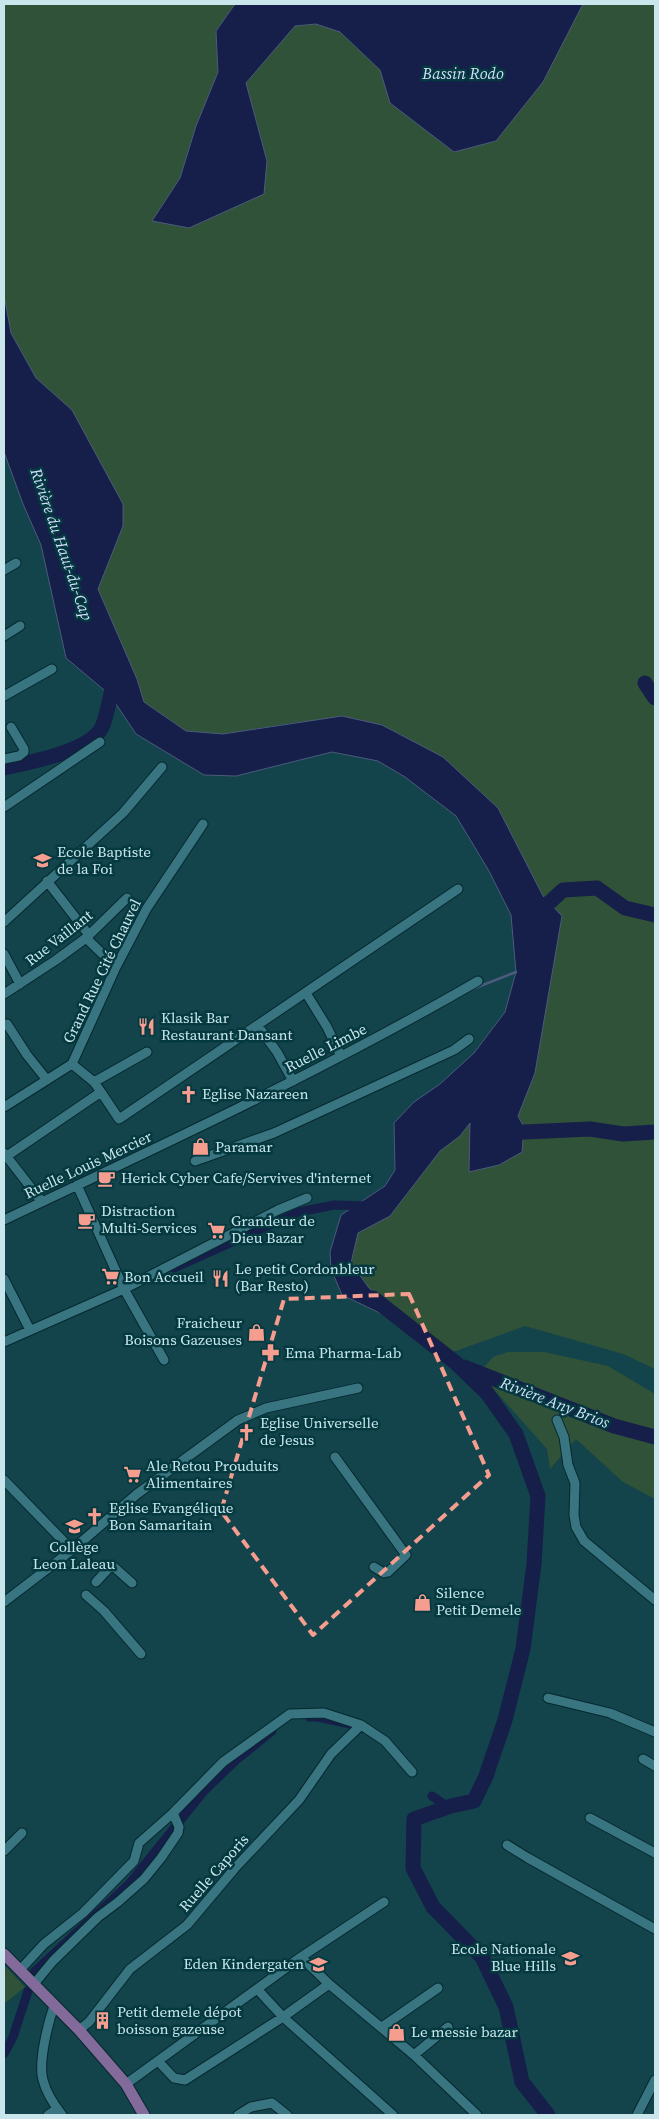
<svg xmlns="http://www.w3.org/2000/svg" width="659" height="2119" font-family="'Source Serif 4',serif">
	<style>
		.green { fill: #305238 }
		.water { fill: #151f4a; stroke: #4b5b7b }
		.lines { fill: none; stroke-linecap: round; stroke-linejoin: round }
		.stream { stroke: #4b5b7b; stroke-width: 2.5 }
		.canal { stroke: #151f4a; stroke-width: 9 }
		.river { stroke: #151f4a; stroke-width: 15 }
		.minor-casing { stroke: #06282e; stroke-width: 11 }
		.major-casing { stroke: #06282e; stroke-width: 13 }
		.minor { stroke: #387580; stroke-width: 9 }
		.major { stroke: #826a9b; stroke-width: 11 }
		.marked { fill: none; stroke: #f59d8e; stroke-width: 4; stroke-dasharray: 10 6; stroke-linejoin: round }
		.labels { text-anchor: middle; stroke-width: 5; stroke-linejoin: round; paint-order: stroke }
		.poi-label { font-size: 15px; fill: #c8e6ec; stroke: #053940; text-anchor: start }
		.street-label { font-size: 15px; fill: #c8e6ec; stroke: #053940 }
		.water-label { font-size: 16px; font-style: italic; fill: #d3defd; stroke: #053940 }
	</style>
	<rect width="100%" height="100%" fill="#13434b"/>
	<path class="green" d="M4,4H235L216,31L218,72L196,126L180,178L152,221L267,161L246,83L295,26L316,24L340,32L380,70L567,33L583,4H655V1369L623,1354L525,1326L453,1352L438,1347L369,1288L351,1263L358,1233L390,1216L440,1151L460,1136L471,1122L522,1152L524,1127L518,1116L535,1073L543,896L498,808L298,722L223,734L186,731L144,702L137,679L98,589L123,526L72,410L36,378L11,333L4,295Z
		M508,1352H544L608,1366L655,1394V1499L623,1482L576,1439L550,1469L547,1449L483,1377L484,1367L493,1357Z
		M4,1965L25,1987L4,2004Z"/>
	<path class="water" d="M235,4H583L543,82L496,141L454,152L390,103L380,70L340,32L316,24L295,26L246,83L267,161L264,194L189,228L152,221L180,178L196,126L218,72L216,31Z
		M4,295L11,333L36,378L72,410L123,504V526L98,589L137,679L144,702L186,731L223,734L342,716L382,725L443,757L498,808L543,896L562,916L535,1073L518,1116L524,1127L522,1152L499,1165L469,1172L470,1123L460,1136L440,1151L390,1216L358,1233L351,1263L369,1288L390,1306L384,1315L342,1295L331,1269L330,1252L341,1215L385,1186L395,1170L394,1123L414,1102L440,1084L474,1053L505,1012L516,972L511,915L489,871L456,816L405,777L378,761L332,752L236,776L204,775L136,734L110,695L66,658L41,545L23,504L4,452Z"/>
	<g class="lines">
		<path class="stream" d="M470,990L516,972"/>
		<path class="canal" d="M174,1268L299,1212L334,1205L368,1206
			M309,1717H318L350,1724
			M432,1796L448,1807
			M34,1972L129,1884L204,1791L236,1760L272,1731
			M4,2054L13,2037L28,1991"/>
		<path class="river" d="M645,683L655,698
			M4,768C29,762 90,752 102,727C108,714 110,693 115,679
			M534,913L550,902L563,890L597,888L625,908L655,915
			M502,1133L590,1129L623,1134L655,1132
			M373,1298L456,1363L487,1393L516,1434L538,1496L534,1564L523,1649L505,1720L486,1776L474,1801L451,1806L414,1819L413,1868L433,1907L482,1957L506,2007L522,2082L548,2115
			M464,1367L614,1426L655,1437"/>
		<defs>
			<path id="minor" d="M4,570L16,563
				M4,636L20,626
				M4,696L52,669
				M4,759L19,756L24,752V749L11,727
				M4,807L100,742
				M47,881L89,935
				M4,922L123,813L162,767
				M86,938L116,967
				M4,954L20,984
				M306,993L327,1027L341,1056
				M4,994L56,960L86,938L127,898
				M7,1024L27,1055L47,1080
				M258,1026L277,1052L293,1081
				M72,1064L94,1082
				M101,1092L94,1082L147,1052
				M4,1107L72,1064L116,967L147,908L203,824
				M4,1153L42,1202
				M4,1158L101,1092L119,1119L458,889
				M195,1161L274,1133L454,1050L469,1039
				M77,1185L124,1289L164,1360
				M4,1220C164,1144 325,1070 478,981
				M4,1279L30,1330
				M4,1342L124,1289L278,1210L307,1198
				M557,1420L564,1437L568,1465L575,1483L574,1515L576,1527L584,1541L655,1600
				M335,1457L406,1555L388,1572L384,1573L374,1567
				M4,1480L72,1550
				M96,1582L109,1568L114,1567L132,1583
				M86,1595L104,1611L141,1654
				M4,1602L72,1550L137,1494L238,1420L266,1408L358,1388
				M548,1698L610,1713L655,1732
				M643,1759L655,1766
				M590,1818L655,1853
				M507,1845L528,1858L655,1929
				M4,1851L22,1833
				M301,1957L329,1984L414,2055L477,2115
				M20,1970L44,1944L83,1913L134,1861L139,1843L173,1813L223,1762L290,1714L324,1713L361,1725L385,1741L412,1772
				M34,1984L53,1961L98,1917L118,1902L144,1879L161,1858L178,1833L179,1827L173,1813
				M258,1990L283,2017L393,2115
				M54,2006C48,2023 38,2063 43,2080C46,2092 55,2106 62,2115
				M382,2027L438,1988
				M79,2030L89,2022L130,1969L187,1925L235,1868L299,1800L331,1754L361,1725
				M414,2055L448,2027
				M158,2061L174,2078L185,2080L283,2017L329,1984
				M126,2084L301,1957L384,1902
				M48,2115L57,2109
				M238,2115L251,2107L272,2103L287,2115
				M637,2115L655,2080"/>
			<path id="major" d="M4,1954L79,2030L126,2084L144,2115"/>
		</defs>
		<use href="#minor" class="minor-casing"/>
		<use href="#major" class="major-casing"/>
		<use href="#minor" class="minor"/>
		<use href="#major" class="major"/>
	</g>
	<path class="marked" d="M409,1294L489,1475L313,1635L221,1511L284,1299Z"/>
	<defs>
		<symbol id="school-bare" viewBox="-9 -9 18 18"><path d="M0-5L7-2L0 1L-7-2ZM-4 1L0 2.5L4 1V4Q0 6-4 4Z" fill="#f59d8e" stroke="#053940" stroke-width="2.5" paint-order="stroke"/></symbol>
		<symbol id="restaurant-bare" viewBox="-9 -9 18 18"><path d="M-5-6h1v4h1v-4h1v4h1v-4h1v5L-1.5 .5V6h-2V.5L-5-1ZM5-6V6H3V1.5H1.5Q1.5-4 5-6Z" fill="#f59d8e" stroke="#053940" stroke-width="2.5" paint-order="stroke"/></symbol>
		<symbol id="church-bare" viewBox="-9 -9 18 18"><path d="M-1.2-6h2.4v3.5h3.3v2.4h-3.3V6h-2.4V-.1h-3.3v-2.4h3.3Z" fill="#f59d8e" stroke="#053940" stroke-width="2.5" paint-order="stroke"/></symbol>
		<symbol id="shop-bare" viewBox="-9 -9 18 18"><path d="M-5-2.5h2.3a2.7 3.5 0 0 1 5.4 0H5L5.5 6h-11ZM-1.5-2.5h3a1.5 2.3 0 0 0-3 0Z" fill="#f59d8e" stroke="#053940" stroke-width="2.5" paint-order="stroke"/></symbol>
		<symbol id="cafe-bare" viewBox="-9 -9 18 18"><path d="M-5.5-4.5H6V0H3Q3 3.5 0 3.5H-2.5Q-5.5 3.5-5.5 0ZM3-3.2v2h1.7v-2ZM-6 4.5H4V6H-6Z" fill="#f59d8e" stroke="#053940" stroke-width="2.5" paint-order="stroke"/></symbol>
		<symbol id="supermarket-bare" viewBox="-9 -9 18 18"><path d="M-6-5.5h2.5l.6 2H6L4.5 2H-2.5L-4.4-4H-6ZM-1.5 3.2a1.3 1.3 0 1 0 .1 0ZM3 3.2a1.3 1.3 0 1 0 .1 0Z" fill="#f59d8e" stroke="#053940" stroke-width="2.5" paint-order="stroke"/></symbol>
		<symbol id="pharmacy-bare" viewBox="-9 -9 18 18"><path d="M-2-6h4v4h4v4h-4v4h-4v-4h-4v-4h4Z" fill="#f59d8e" stroke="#053940" stroke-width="2.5" paint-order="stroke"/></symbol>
		<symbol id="building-bare" viewBox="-9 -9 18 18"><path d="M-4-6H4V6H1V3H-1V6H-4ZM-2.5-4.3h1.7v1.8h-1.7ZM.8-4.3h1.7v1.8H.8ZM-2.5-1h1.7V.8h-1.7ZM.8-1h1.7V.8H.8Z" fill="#f59d8e" stroke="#053940" stroke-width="2.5" paint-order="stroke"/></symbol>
	</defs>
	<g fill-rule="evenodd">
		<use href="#school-bare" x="30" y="848" width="25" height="25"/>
		<use href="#restaurant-bare" x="134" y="1014" width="25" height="25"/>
		<use href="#church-bare" x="176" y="1082" width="25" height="25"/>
		<use href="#shop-bare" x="188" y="1134" width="25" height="25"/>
		<use href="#cafe-bare" x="94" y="1166" width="25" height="25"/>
		<use href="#cafe-bare" x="74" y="1208" width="25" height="25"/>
		<use href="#supermarket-bare" x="204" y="1218" width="25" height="25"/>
		<use href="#supermarket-bare" x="98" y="1264" width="25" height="25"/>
		<use href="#restaurant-bare" x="208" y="1266" width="25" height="25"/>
		<use href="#shop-bare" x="244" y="1320" width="25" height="25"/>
		<use href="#pharmacy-bare" x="258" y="1340" width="25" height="25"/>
		<use href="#church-bare" x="234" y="1420" width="25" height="25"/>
		<use href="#supermarket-bare" x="120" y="1462" width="25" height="25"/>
		<use href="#church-bare" x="82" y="1504" width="25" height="25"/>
		<use href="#school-bare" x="62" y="1514" width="25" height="25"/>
		<use href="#shop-bare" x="410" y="1590" width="25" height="25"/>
		<use href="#school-bare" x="558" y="1946" width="25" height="25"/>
		<use href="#school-bare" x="306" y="1952" width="25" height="25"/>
		<use href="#building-bare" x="90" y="2008" width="25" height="25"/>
		<use href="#shop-bare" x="384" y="2020" width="25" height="25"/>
	</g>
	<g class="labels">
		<g class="poi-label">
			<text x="57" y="857">Ecole Baptiste<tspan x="57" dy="17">de la Foi</tspan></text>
			<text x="161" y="1023">Klasik Bar<tspan x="161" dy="17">Restaurant Dansant</tspan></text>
			<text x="202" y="1099">Eglise Nazareen</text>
			<text x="215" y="1152">Paramar</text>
			<text x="121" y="1183">Herick Cyber Cafe/Servives d'internet</text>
			<text x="101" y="1216">Distraction<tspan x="101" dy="17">Multi-Services</tspan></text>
			<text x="231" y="1226">Grandeur de<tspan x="231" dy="17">Dieu Bazar</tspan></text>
			<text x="235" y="1274">Le petit Cordonbleur<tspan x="235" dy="17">(Bar Resto)</tspan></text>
			<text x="124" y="1282">Bon Accueil</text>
			<text x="242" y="1328" text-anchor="end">Fraicheur<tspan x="242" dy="17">Boisons Gazeuses</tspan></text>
			<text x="285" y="1358">Ema Pharma-Lab</text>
			<text x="260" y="1428">Eglise Universelle<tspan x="260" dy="17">de Jesus</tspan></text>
			<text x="146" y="1471">Ale Retou Prouduits<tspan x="146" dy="17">Alimentaires</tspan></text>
			<text x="109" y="1513">Eglise Evangélique<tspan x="109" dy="17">Bon Samaritain</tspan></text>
			<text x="74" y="1552" text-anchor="middle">Collège<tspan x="74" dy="17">Leon Laleau</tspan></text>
			<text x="436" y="1598">Silence<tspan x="436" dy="17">Petit Demele</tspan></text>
			<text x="556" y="1954" text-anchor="end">Ecole Nationale<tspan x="556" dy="17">Blue Hills</tspan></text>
			<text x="304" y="1969" text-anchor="end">Eden Kindergaten</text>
			<text x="117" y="2017">Petit demele dépot<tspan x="117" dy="17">boisson gazeuse</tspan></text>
			<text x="411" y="2037">Le messie bazar</text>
		</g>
		<g class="street-label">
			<text transform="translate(59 938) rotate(-38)" y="5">Rue Vaillant</text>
			<text transform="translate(102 971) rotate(-64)" y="5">Grand Rue Cité Chauvel</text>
			<text transform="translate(326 1048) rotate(-27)" y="5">Ruelle Limbe</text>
			<text transform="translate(88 1165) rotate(-25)" y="5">Ruelle Louis Mercier</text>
			<text transform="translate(214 1873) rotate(-49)" y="5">Ruelle Caporis</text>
		</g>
		<g class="water-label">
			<text x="463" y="79">Bassin Rodo</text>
			<text transform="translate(62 544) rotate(71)" y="6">Rivière du Haut-du-Cap</text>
			<text transform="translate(555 1402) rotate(21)" y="6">Rivière Any Brios</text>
		</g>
	</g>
	<rect width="659" height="2119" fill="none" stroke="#c8e6ec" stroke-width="10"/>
</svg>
